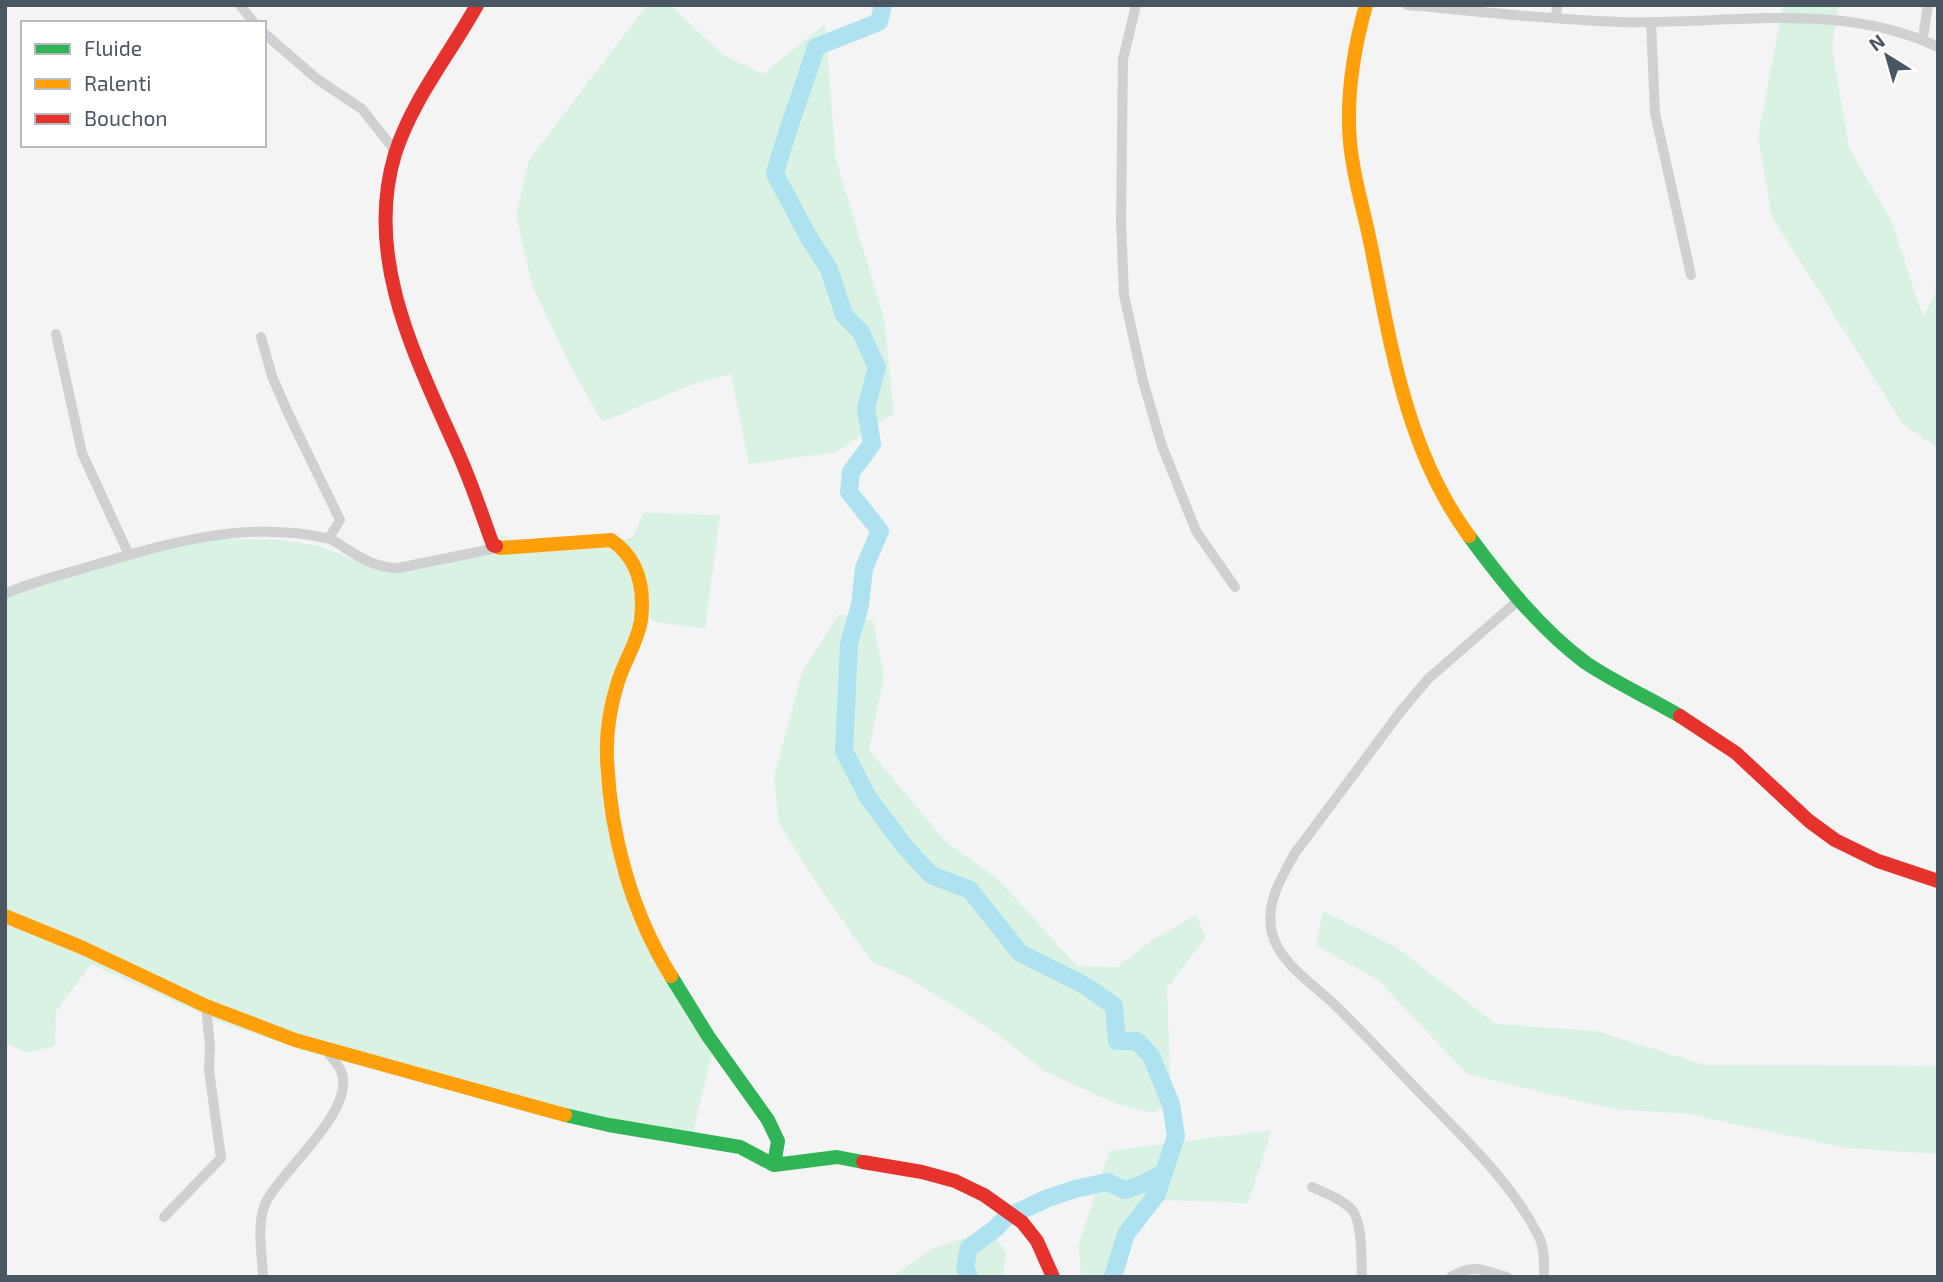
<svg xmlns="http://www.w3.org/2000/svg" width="1943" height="1282" font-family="'Exo 2',sans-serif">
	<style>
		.green { fill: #d9f2e3 }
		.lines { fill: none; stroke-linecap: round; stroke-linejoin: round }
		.river { stroke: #aee2f0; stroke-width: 18 }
		.street { stroke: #ced0d2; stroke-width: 10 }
		.fast { stroke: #30b455; stroke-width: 14 }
		.slow { stroke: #ff9f0a; stroke-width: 14 }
		.jam { stroke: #e5322d; stroke-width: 14 }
	</style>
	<rect width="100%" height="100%" fill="#f4f4f4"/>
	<path class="green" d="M647,5H670L723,55L763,74L825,24L836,160L884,318L894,414L836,452L749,464L731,374L693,384L602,422L568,361L532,285L516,215L529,160Z
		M1783,5H1838L1832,48L1849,148L1892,222L1923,317L1935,294L1938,246V449L1903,424L1772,217L1758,137Z
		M643,513L720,515L705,629L657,622L639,610L607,707L613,820L655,945L715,1041L691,1140L616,1134L538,1115L306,1051L220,1022L91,964L56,1011L55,1046L27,1053L5,1043V598L19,588L188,544L221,539L282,540L319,546L372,567L397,565L497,544L502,536L511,539L619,541L633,537Z
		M839,614L873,621L884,676L869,750L945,841L999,880L1077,966L1117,967L1152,940L1196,915L1206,937L1167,988L1171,1104L1153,1113L1117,1104L1046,1072L992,1030L910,979L871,961L811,875L779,823L774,777L802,672Z
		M1323,911L1396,947L1496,1024L1596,1031L1705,1065L1938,1066V1154L1846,1148L1688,1114L1613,1109L1467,1074L1379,981L1316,945Z
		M1272,1130L1248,1203L1163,1200L1119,1247L1120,1277H1081L1079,1244L1109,1151Z
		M990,1230L1006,1253L1003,1277H891L933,1248Z"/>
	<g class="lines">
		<path class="river" d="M883,5L879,22L816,47C803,90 786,131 775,174L808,236L829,269L844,315L860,331L877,367L866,408L872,444L851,472L849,492L880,531L864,568L860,605L849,644L844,751L867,796L905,847L931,875L970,890L1020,953L1086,986L1114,1006L1117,1041H1137L1151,1056L1171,1104L1176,1136L1157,1194L1126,1234L1113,1277
			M969,1277L965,1268L969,1248L996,1228L1005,1218L1048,1198L1075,1189L1107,1182L1125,1190L1145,1183L1164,1172"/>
		<path class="street" d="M240,5L254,23
			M1136,5L1123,59L1121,221L1124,295L1143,381L1162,446L1196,531L1235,587
			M1407,5C1477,11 1549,20 1620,22C1728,25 1838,0 1938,47
			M1556,18L1557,5
			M1651,22L1655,113L1691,275
			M264,33L317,79L362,109L396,152
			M1923,37L1928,5
			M56,334L82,453L129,555
			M261,337L272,376L288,413L340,520L329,538
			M5,594C33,581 62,575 91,566C168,543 246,520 326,538C333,539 339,544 345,548C362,559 378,568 398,568L497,548
			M1521,598L1428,679L1401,711L1295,853C1281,878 1265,904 1272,933C1280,964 1313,984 1334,1004C1365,1034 1394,1066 1423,1096C1464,1138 1511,1182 1538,1235C1545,1247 1544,1263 1544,1277
			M1312,1187C1325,1193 1342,1199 1352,1210C1363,1223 1361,1259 1362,1277
			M164,1217L221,1158L209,1070L210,1046L206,1006
			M263,1276C262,1253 256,1223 266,1202C280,1172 358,1109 341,1071C338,1064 330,1056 326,1049
			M1451,1277C1474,1263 1482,1270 1507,1277"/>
		<path class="fast" d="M1469,536C1502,581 1541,630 1586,663C1616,683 1649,698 1680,716
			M671,976L708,1036L768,1120L778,1141L774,1165
			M565,1115L609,1125L740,1147L774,1165L837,1157L863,1162"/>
		<path class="slow" d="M1366,5C1355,44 1348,85 1349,126C1350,167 1363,206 1371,246C1391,347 1407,452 1469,536
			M496,546L500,548L611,540C638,558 645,587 641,620C638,642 623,663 617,685C610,708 606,734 607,758C610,834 631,912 671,976
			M5,916L81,947L206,1006L295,1040L565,1115"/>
		<path class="jam" d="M477,5C450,54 412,100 395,154C363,260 418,362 459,455C472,484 482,515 493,545L496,546
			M1680,716L1736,753L1809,821L1835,840L1878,861L1938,881
			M863,1162L922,1172L955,1181L984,1195L1022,1222L1037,1241L1053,1277"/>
	</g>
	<rect width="1943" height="1282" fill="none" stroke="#4a5661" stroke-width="14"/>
	<rect x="21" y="21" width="245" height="126" fill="#ffffff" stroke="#b7bbc0" stroke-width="2"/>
	<rect x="35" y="44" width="35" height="10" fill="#30b455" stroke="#b7bbc0" stroke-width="2"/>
	<text x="84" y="56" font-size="21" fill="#4a5661">Fluide</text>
	<rect x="35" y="79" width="35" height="10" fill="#ff9f0a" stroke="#b7bbc0" stroke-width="2"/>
	<text x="84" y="91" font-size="21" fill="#4a5661">Ralenti</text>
	<rect x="35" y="114" width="35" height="10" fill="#e5322d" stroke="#b7bbc0" stroke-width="2"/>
	<text x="84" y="126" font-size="21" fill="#4a5661">Bouchon</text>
	<g transform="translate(1887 56) rotate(323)" stroke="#ffffff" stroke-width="5" paint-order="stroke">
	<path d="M0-5L12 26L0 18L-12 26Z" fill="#4a5661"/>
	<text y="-10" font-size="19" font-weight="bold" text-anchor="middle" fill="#4a5661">N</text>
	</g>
</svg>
